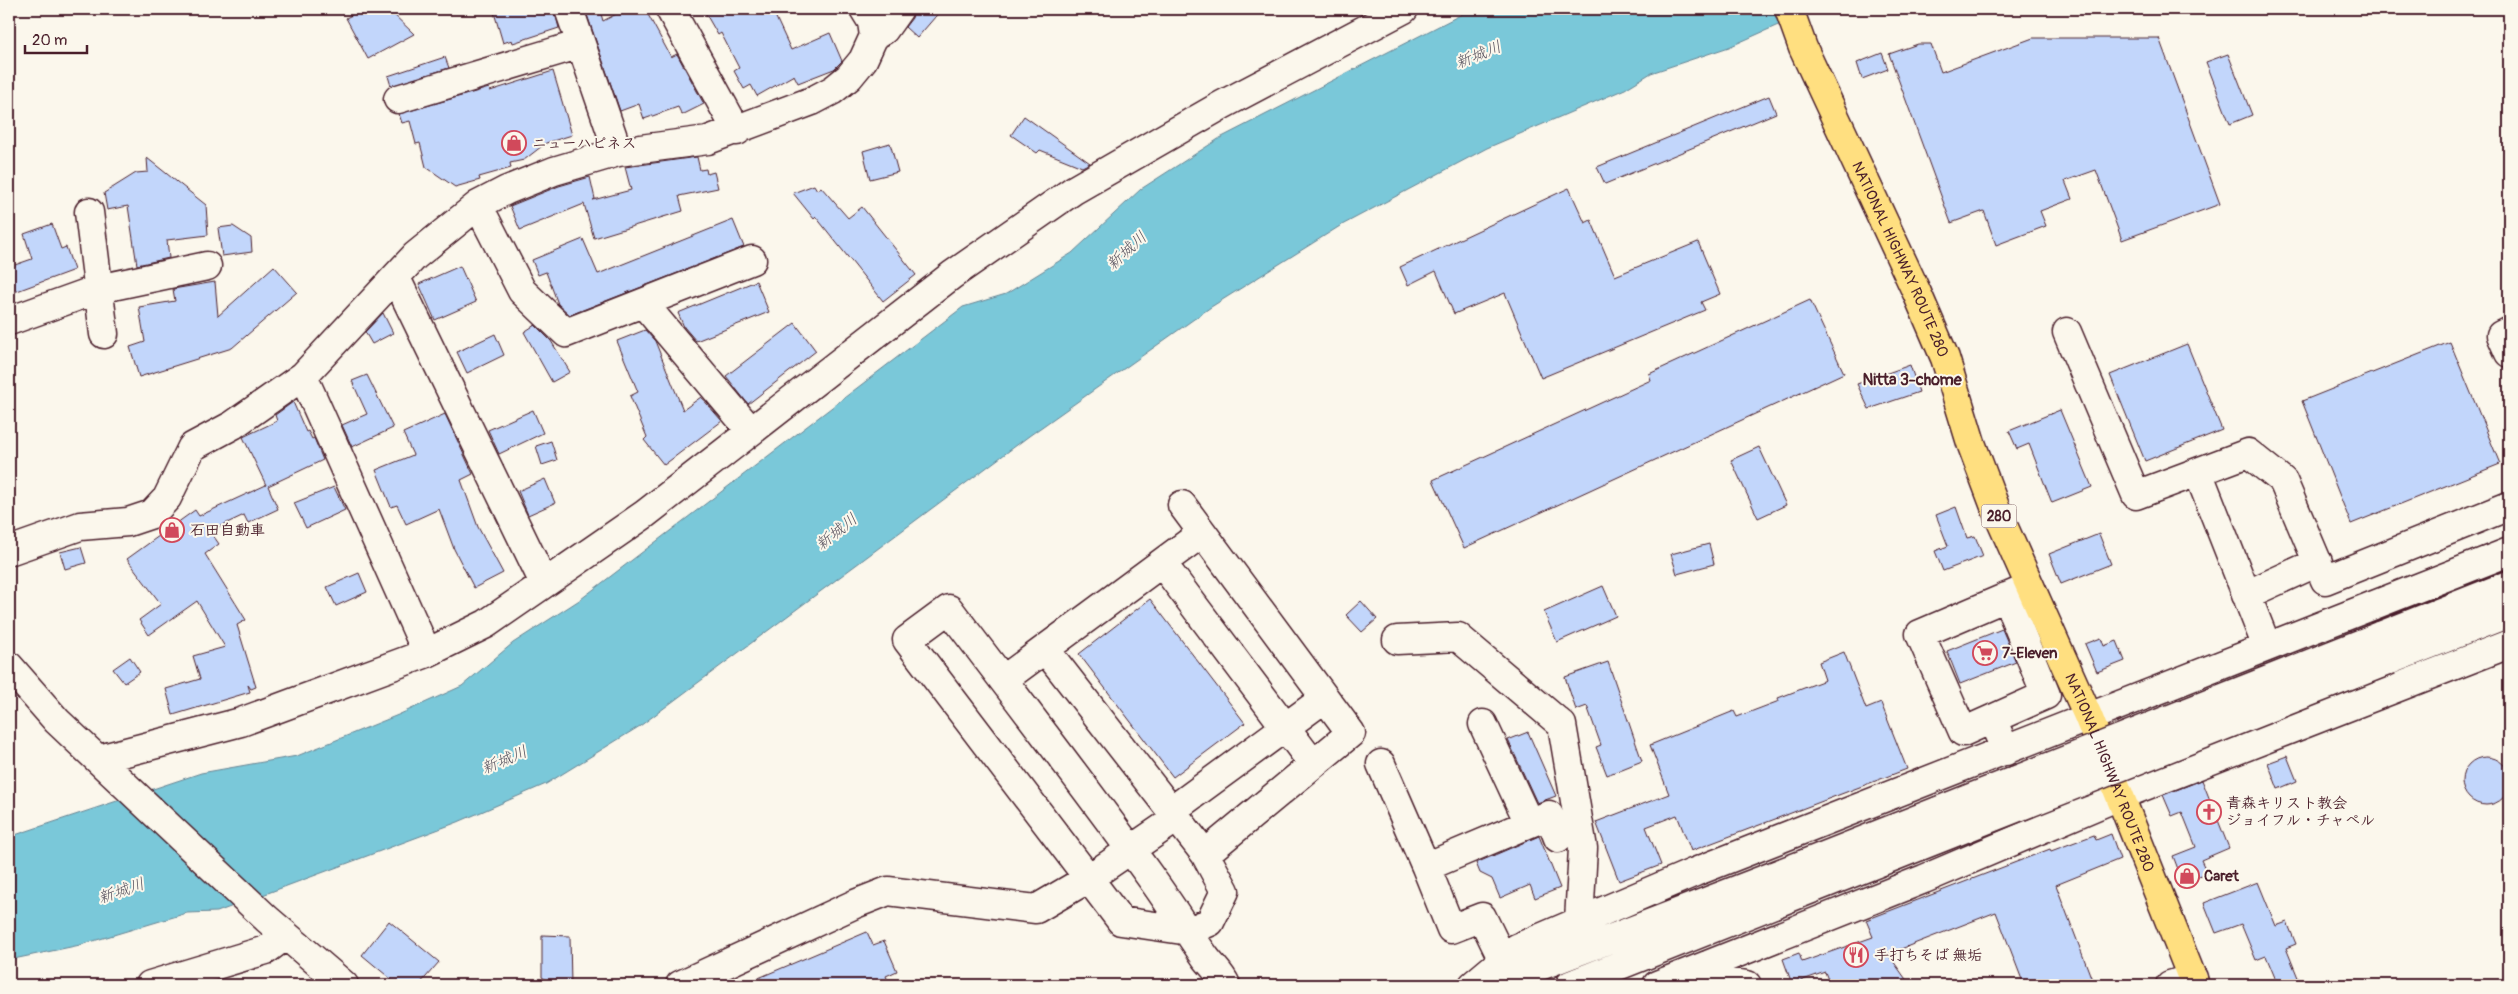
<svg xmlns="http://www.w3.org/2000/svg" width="2518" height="994" font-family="Pangolin,'Klee One',sans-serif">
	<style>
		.water { fill: #7ac8d9; stroke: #678493 }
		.building { fill: #c2d6fb; stroke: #4a1f2b }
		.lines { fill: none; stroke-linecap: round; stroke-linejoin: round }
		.minor-casing { stroke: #4a1f2b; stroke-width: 31 }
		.highway-casing { stroke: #4a1f2b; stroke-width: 31 }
		.minor { stroke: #fbf7ec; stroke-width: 28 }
		.highway { stroke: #ffdf80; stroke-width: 28 }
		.minor-bridge-casing { stroke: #4a1f2b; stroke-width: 31; stroke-linecap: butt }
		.minor-bridge { stroke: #fbf7ec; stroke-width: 28 }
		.labels { text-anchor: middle; stroke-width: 4; stroke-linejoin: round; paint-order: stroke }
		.shield { fill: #fbf7ec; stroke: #7f6065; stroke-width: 1 }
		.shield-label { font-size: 14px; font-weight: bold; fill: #4a1f2b }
		.poi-label { font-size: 15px; font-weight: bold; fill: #4a1f2b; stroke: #fbf7ec; text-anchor: start }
		.street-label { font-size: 15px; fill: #4a1f2b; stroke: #fbf7ec }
		.water-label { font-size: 16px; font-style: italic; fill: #58525f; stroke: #fbf7ec }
		.neighbourhood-label { font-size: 16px; font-weight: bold; fill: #4a1f2b; stroke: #fbf7ec }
	</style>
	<rect width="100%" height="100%" fill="#fbf7ec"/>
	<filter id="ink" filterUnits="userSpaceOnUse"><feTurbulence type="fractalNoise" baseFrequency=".02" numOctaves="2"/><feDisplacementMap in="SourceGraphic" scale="10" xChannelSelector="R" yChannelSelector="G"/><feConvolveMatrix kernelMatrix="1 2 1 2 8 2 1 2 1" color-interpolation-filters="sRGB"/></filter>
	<g filter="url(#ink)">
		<path class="water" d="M1472,9H1814L1729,47L1651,73L1625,89L1487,148L1340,226L1211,307L1029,436L640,726L546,784L458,822L217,912L187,913L80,945L9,960V837L201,773L297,756L398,715L462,686L513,643L581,599L963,307L1006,294L1072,253L1141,189L1220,138Z"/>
		<path class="building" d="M363,9H388L414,34L368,59L346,18Z
			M493,9H554L559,28L513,43L512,40L503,43Z
			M585,9H607L608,12L601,14L603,21L626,9H645L671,57L677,54L704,104L682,115L678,107L644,119L639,104L620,111Z
			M703,9H772L791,50L830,33L842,61L834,69L798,83L794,75L757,96L751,85L744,89L734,71L739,68L721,33L718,35Z
			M914,9H942L917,38L905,27L912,18Z
			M2033,38H2159L2220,204L2122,240L2096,170L2065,181L2072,199L2040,211L2046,226L1996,245L1984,211L1951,223L1889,54L1918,44H1931L1941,72Z
			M1882,53L1888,69L1862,79L1857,63Z
			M2228,54L2252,115L2230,124L2206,62Z
			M445,57L449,68L391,86L388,76Z
			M553,71L572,135L546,143L524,160L510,163L511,168L479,177L480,180L455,187L426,167L420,143L416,144L410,121L402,123L399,114L489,88L490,91Z
			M1769,96L1776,113L1605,184L1597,167Z
			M1024,116L1090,163L1082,167L1040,150L1037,153L1011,135Z
			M890,143L898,172L870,179L863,151Z
			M697,157L700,170L706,169L707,174L714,172L718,188L679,196L683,211L594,238L584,204L520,230L510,206L559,186L590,177L595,199L593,200L631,190L625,167Z
			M147,158L206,205L208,235L167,240L169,258L137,265L128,206L107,210L104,193L136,173L148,172Z
			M814,185L817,190L821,187L848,218L862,207L916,275L883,301L816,217L814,219L793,193Z
			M1569,188L1585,223L1591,220L1615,276L1698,242L1720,294L1701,302L1705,310L1541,378L1505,293L1454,314L1436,271L1408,285L1400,267Z
			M733,220L744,247L570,315L558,304L546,272L538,275L532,260L583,239L598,274Z
			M52,224L61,249L66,247L74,270L9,294V267L32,259L24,234Z
			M233,226L251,238L252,252L222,256L218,228Z
			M274,266L297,292L232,348L139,377L130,347L145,342L139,307L175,301L173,289L215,282L218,316Z
			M460,266L476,302L435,320L419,284Z
			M756,281L769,312L696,341L684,327L678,313Z
			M1810,300L1844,373L1464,548L1433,480L1651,380L1649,374Z
			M383,313L393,333L372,344L365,332Z
			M795,323L816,351L748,404L726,376Z
			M535,325L551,341L570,372L552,382L524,332Z
			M645,330L655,341L683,410L701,397L722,421L664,465L644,440L647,437L630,396L638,392L617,341Z
			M495,334L504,355L467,373L457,352Z
			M2450,342L2500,464L2351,524L2302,401Z
			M2187,344L2222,430L2145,461L2110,375Z
			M1910,365L1919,392L1869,409L1857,384Z
			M367,375L393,428L352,447L342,425L367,414L352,381Z
			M293,402L306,432L308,431L312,439L314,438L323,460L268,486L278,509L248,523L244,515L210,531L219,544L205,554L246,620L237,625L256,687L251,689L248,685L250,692L173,715L166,689L200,679L193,656L225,647L197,601L149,635L139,620L161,604L127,559L195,510L199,516L266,485L243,437L277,421L275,415Z
			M533,410L543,433L499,454L488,430Z
			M2060,410L2092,487L2052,503L2029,444L2017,449L2009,431Z
			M445,414L473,474L461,480L478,527L503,573L474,588L454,549L439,509L406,524L397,505L391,507L376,470L413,455L403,433Z
			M551,441L557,460L542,465L536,446Z
			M1759,447L1786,505L1758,518L1731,460Z
			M545,479L555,503L528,515L518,491Z
			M334,487L345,510L306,528L294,503Z
			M1956,507L1967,538L1975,536L1983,556L1943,571L1935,551L1948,546L1936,515Z
			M2099,534L2111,564L2061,584L2049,554Z
			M1709,544L1714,564L1677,574L1671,554Z
			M81,547L86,563L65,569L60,552Z
			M359,573L367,592L336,606L327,587Z
			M1603,586L1616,616L1557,642L1544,612Z
			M1150,599L1245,723L1173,777L1079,654Z
			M1361,601L1377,619L1362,632L1346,615Z
			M2002,629L2016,662L1960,684L1947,651Z
			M2101,638L2104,646L2117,641L2125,661L2097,672L2085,644Z
			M1844,652L1866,709L1881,703L1907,769L1691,851L1677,815L1646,827L1661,865L1619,881L1596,822L1669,794L1650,745L1734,711L1737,717L1779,701L1778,698L1825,680L1819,662Z
			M130,657L140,672L124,683L113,669Z
			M1608,662L1642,761L1607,775L1596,747L1601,745L1587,706L1576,710L1565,677Z
			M1528,732L1556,796L1537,803L1508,740Z
			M2287,756L2297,781L2278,789L2268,763Z
			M2462 781a24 24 0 1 1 48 0a24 24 0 1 1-48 0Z
			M2202,780L2229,848L2201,860L2207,873L2183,882L2173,856L2196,847L2182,812L2172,816L2163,795Z
			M2111,834L2120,859L2056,885L2094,985H2024L1996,912L1888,954L1910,985H1830L1825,972L1792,984L1783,959L1799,953L1802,962L1873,937L1866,920L2050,849L2051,851L2094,835L2096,840Z
			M1539,836L1560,888L1535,898L1530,885L1500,898L1492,879L1480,873L1476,863Z
			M2258,882L2276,926L2287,922L2296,944L2286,948L2301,985H2278L2266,956L2256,960L2241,924L2216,933L2204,903Z
			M389,921L439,962L419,985H398L362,955Z
			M867,932L873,945L884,941L897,971L886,976L890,985H742Z
			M542,935L570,936L571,985H554L542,977Z"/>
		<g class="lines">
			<defs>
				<path id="minor" d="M569,9L618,152
					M670,9L737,131
					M864,9L872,22L874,36
					M398,99L581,44
					M478,205L522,291L566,333L752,260
					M89,212L104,334
					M396,278L544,583
					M643,303L751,431
					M9,321L98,289L207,266
					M2509,331L2501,335L2509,353
					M2067,332L2136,495L2248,453L2283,481L2325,580L2509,506
					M303,376L427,653
					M2198,472L2267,647
					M1182,505L1351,733L1205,854
					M9,551L80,526L128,522L152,514L167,498L192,447L233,425L303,376L415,256L478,205L507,190L554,171L618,152L708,140L812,101L833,90L849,77L863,60L874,36L884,30L899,9
					M1162,563L1313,764
					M2246,595L2318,562
					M2380,636L2509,585
					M1397,640L1458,637L1562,725L1583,848L1579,921
					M1045,649L1205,854L1225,891L1210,922L1189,931L1121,921L907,640L949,609C1018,700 1088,790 1154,882C1172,907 1188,933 1206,958C1213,967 1222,975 1226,985
					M2390,660L2509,613
					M9,666L57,721L267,919L344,985
					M1003,680L1202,533
					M1992,719L2046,695L2006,597
					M1483,724L1529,823
					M2006,751L1992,719L1963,732L1920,634L2030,587
					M99,759L241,722L427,653L486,624L645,514L952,275L1074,190L1222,105L1404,9
					M1381,764L1426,867
					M1171,811L1325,698
					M1503,960L1482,917L1451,929L1426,867L1549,815L1558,838
					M1710,964L1728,982L1747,985
					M150,985L266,950L286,935
					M680,985L855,904L888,891L1036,909L1089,878L1177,818
					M1473,985L1517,948L1695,872L2509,552
					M1491,985L1804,864
					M1570,985L1814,888
					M1657,985L1924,879L2119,796L2509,644
					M2170,985L2193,978"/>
				<g id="highway">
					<path id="s1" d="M1789,9L1803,48L1917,293L1945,358L1971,443L1997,512L2088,716L2195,985"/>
				</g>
			</defs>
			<use href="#minor" class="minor-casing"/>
			<use href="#highway" class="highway-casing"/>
			<use href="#minor" class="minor"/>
			<use href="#highway" class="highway"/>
			<defs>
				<path id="minor-bridge" d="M1804,864L2380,636
					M1814,888L2390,660"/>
			</defs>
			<use href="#minor-bridge" class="minor-bridge-casing"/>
			<use href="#minor-bridge" class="minor-bridge"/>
		</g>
	</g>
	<defs>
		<symbol id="shop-ring" viewBox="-11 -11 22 22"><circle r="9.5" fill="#fbf7ec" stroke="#d1495b" stroke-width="1.5"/><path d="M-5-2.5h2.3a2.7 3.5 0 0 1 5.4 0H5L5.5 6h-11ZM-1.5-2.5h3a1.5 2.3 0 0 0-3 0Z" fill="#d1495b"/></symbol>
		<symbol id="supermarket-ring" viewBox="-11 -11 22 22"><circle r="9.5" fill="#fbf7ec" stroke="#d1495b" stroke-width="1.5"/><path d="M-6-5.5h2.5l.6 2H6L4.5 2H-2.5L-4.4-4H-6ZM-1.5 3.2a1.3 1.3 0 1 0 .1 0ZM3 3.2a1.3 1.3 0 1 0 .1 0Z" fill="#d1495b"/></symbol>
		<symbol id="church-ring" viewBox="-11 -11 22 22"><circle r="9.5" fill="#fbf7ec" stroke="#d1495b" stroke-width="1.5"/><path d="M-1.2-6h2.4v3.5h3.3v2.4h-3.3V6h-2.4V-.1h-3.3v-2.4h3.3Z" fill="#d1495b"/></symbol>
		<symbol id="restaurant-ring" viewBox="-11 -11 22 22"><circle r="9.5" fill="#fbf7ec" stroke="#d1495b" stroke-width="1.5"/><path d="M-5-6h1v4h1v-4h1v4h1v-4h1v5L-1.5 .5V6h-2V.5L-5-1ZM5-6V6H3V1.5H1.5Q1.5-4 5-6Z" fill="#d1495b"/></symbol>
	</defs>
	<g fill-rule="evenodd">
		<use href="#shop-ring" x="500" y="129" width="28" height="28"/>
		<use href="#shop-ring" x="158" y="516" width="28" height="28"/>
		<use href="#supermarket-ring" x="1971" y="639" width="28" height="28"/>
		<use href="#church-ring" x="2195" y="798" width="28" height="28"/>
		<use href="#shop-ring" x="2173" y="862" width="28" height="28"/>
		<use href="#restaurant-ring" x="1842" y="941" width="28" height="28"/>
	</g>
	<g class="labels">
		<rect class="shield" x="1981.5" y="504.5" width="35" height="23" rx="4"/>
		<g class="shield-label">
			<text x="1999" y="521">280</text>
		</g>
		<g class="poi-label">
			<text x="532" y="148">ニューハピネス</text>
			<text x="190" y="535">石田自動車</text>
			<text x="2002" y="658">7-Eleven</text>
			<text x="2226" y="808">青森キリスト教会<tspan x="2226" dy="17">ジョイフル・チャペル</tspan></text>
			<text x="2204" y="881">Caret</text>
			<text x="1874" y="960">手打ちそば 無垢</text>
		</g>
		<g class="street-label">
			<text dy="5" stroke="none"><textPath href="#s1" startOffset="274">NATIONAL HIGHWAY ROUTE 280</textPath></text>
			<text dy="5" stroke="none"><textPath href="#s1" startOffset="829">NATIONAL HIGHWAY ROUTE 280</textPath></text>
		</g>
		<g class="water-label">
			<text transform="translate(1478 54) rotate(-22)" y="6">新城川</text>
			<text transform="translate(1126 250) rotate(-43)" y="6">新城川</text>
			<text transform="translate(836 531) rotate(-39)" y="6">新城川</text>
			<text transform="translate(504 759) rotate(-23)" y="6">新城川</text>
			<text transform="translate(121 890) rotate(-19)" y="6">新城川</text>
		</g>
		<g class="neighbourhood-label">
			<text x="1912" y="385">Nitta 3-chome</text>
		</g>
	</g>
	<rect width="2518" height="994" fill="none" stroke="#fbf7ec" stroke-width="30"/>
	<rect x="15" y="15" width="2488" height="964" fill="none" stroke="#4a1f2b" stroke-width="2" filter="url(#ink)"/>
	<path d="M25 45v8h62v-8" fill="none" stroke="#4a1f2b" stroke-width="2.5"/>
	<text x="32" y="45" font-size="15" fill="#4a1f2b" stroke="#fbf7ec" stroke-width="4" paint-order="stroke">20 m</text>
</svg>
